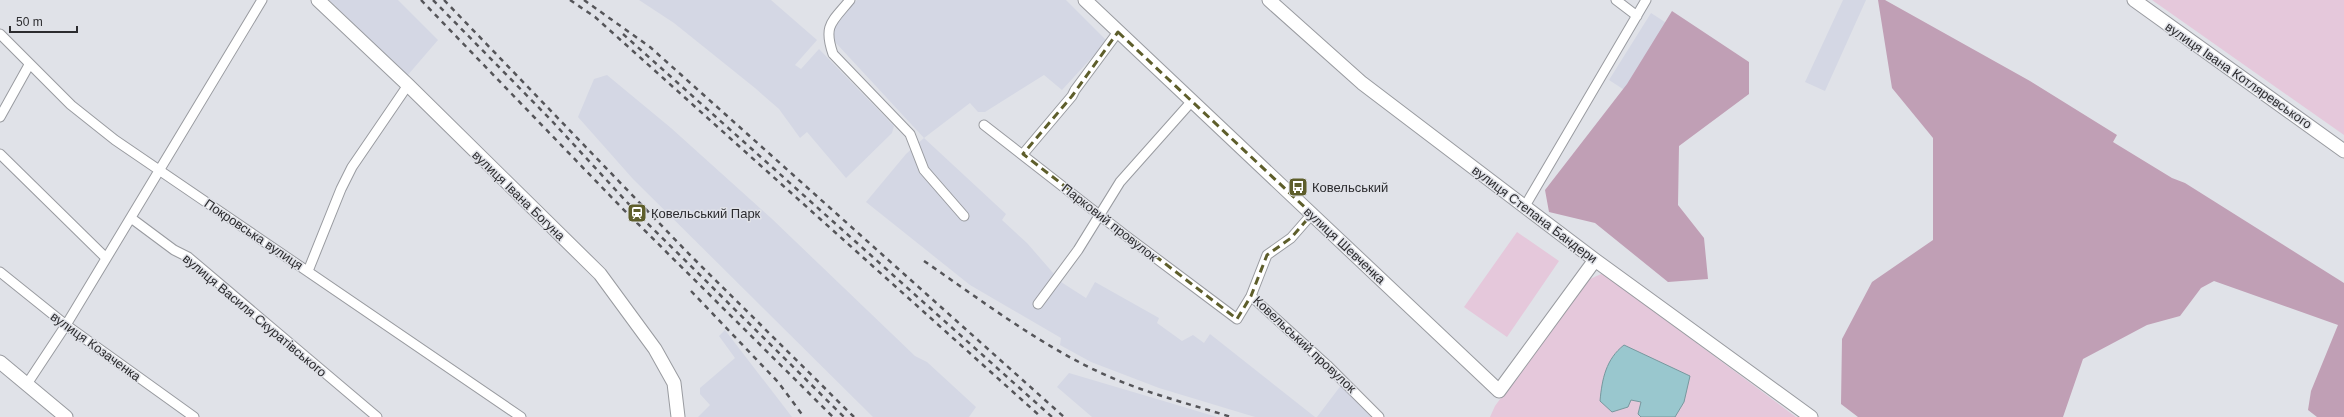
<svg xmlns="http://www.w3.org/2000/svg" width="2344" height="417" font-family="Arial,sans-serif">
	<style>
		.built { fill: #d4d7e4 }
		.green { fill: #e5c8db }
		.forest { fill: #c09fb5 }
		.water { fill: #99c7ce; stroke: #78989e }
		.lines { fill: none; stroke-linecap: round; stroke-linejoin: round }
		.street-casing { stroke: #999ba0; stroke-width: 11 }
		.secondary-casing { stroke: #999ba0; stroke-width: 15 }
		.street { stroke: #fff; stroke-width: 9 }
		.secondary { stroke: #fff; stroke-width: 13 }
		.rail { stroke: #555559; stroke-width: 2.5; stroke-dasharray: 5 5; stroke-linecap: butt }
		.marked { fill: none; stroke: #5e5e2b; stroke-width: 3; stroke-dasharray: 8 5; stroke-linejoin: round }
		.labels { text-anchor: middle; stroke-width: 3; stroke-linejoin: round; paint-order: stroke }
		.street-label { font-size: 13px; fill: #2c2c2f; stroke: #e0e2e8 }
		.poi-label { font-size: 13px; fill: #2c2c2f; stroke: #e0e2e8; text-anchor: start }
	</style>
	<rect width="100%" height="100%" fill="#e0e2e8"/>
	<path class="built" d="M329,0H398L438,40L407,76Z
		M639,0H771L817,40L795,65L801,69L819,49L894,126L892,133L846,178L807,132L800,138L779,109L755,88L674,23Z
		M857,0H1066L1107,41L1062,90L1044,75L985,112H978L970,103L924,138L1006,214L1002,220L1027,243L1061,282L1086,298L1095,282L1159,318L1157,323L1182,341L1193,335L1204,343L1210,334L1315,417H1255L1159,388L1091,362L1060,345L1061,338L970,285L866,202L906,154L924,138L835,42L833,26Z
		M1843,0H1866L1825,91L1805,82Z
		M1651,13L1668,24L1626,91L1609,80Z
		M607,75L671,128L771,218L915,356L927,362L976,407L969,417H873L633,179L578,117L594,79Z
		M725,330L792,417H698L710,405L700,394V388L735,358L719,336Z
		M1069,373L1167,402L1217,417H1092L1057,387Z
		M1342,384L1374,417H1317Z"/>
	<path class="green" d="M2152,0H2344V135Z
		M1517,232L1559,261L1507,337L1464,307Z
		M1601,274L1605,275L1796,417H1490L1495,406L1575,297L1588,280Z"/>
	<path class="forest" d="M1878,0H1885L2030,81L2117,135L2113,142L2172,178L2185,183L2344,283V417H2317L2308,410L2311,391L2338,325L2214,281L2201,288L2180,316L2147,325L2083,359L2063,417H1858L1841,404L1842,339L1872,282L1933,240V138L1892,88Z
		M1672,11L1749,62V94L1679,146L1678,205L1704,238L1708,279L1668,282L1595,223L1549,212L1545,190L1627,84Z"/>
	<path class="water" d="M1624,345L1690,376L1684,402L1675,417H1641L1638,414L1641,402L1631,400L1628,407L1612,412L1600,401C1602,379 1606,359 1624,345Z"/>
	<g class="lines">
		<defs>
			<path id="street" d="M850,0C832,22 823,25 833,54L910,134L924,170L964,216
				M1616,0L1637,16
				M0,34L71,105L115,140L521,417
				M0,117L29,65
				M984,125L1125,235L1237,319L1251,296L1267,255L1291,238L1312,214
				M0,154L106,258
				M1023,154L1072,96L1075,90L1118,32
				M1525,206L1646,0
				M131,218L174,250L188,257L377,417
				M308,271L341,189L352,167L408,85
				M0,272L66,325L194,417
				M1251,296L1327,365L1379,417
				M1038,304L1078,250L1120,182L1192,101
				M27,384L66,325L262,0"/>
			<path id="secondary" d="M318,0L408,85L600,274L655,349L674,383L678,417
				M1085,0L1499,391L1595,260
				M1269,0L1362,83L1595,260L1811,417
				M2134,0L2344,151
				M0,362L66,417"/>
		</defs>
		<use href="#street" class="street-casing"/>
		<use href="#secondary" class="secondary-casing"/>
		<use href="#street" class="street"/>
		<use href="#secondary" class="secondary"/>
		<path class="rail" d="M421,0L620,206L833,417
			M433,0L551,120L637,213L844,417
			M444,0L689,254L854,417
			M570,0L595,17L1041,417
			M584,0L650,47L1064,417
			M623,34L1052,417
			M924,261C981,300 1037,343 1099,372C1141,392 1187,403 1231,417
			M691,291L778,382L804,417"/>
	</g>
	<path class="marked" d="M1118,32L1312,214L1291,238L1267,255L1251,296L1237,319L1023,154L1072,96Z"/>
	<defs>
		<symbol id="bus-square" viewBox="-11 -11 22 22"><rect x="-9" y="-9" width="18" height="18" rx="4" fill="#5e5e2b" stroke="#e0e2e8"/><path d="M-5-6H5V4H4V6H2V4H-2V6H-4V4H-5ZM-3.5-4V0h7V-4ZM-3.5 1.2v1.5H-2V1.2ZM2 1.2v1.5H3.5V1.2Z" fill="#fff"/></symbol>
		<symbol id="station-square" viewBox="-11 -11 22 22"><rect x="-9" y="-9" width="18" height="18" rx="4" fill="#5e5e2b" stroke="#e0e2e8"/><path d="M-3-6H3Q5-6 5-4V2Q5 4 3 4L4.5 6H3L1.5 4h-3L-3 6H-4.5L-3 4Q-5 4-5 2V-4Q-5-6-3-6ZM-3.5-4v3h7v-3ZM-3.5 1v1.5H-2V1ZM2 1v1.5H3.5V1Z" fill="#fff"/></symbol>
	</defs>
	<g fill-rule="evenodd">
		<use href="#bus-square" x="1287" y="176" width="22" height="22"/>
		<use href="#station-square" x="626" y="202" width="22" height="22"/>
	</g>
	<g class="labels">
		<g class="street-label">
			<text transform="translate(2239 75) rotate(35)" y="5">вулиця Івана Котляревського</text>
			<text transform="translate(519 195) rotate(44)" y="5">вулиця Івана Богуна</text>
			<text transform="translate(1535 214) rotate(37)" y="5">вулиця Степана Бандери</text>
			<text transform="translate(1110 222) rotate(38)" y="5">Парковий провулок</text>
			<text transform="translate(254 234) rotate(34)" y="5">Покровська вулиця</text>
			<text transform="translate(1345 245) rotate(43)" y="5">вулиця Шевченка</text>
			<text transform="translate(255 315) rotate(40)" y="5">вулиця Василя Скуратівського</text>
			<text transform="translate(1305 344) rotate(43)" y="5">Ковельський провулок</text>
			<text transform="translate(96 346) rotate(36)" y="5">вулиця Козаченка</text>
		</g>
		<g class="poi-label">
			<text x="1312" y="192">Ковельський</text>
			<text x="651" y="218">Ковельський Парк</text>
		</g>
	</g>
	<path d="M10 26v6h67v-6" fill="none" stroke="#2c2c2f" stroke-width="2"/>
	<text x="16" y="26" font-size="12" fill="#2c2c2f" stroke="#e0e2e8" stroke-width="3" paint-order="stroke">50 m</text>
</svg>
